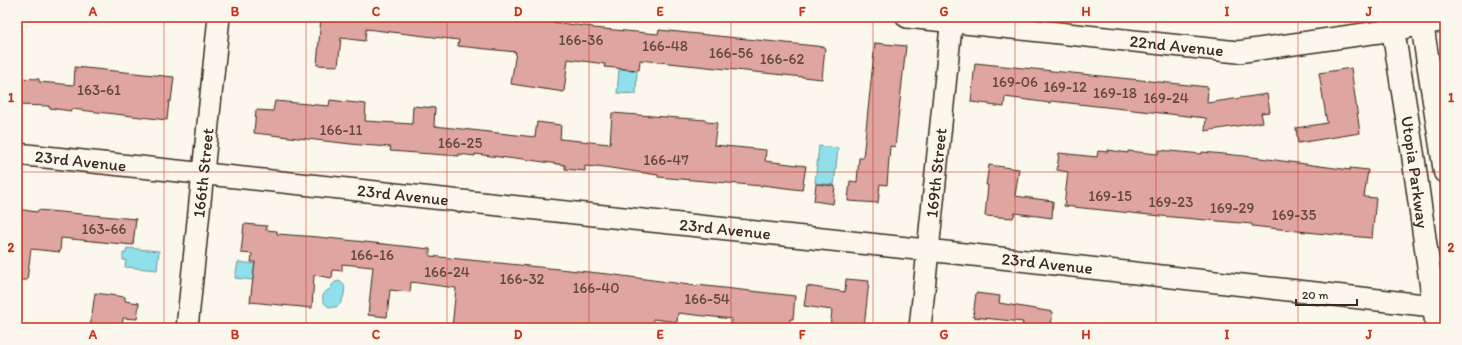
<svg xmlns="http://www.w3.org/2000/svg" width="1462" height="345" font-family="Itim,sans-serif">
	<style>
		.water { fill: #8fe0ea; stroke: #6d9798 }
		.building { fill: #dfa5a0; stroke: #3b2a1e }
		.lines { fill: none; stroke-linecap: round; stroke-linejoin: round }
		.street-casing { stroke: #3b2a1e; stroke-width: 24 }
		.secondary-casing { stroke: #3b2a1e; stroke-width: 25 }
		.street { stroke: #fbf7ec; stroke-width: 21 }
		.secondary { stroke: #fbf7ec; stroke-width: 22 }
		.grid { fill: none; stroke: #c8321e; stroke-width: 1; stroke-opacity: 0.55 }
		.labels { text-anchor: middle; stroke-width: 4; stroke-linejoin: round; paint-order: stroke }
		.number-label { font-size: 15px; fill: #64493e }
		.street-label { font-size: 17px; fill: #3b2a1e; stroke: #fbf7ec }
		.neatline { fill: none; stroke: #c8321e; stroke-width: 1.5 }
		.grid-label { font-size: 13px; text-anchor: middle; font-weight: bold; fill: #c8321e }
	</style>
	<rect width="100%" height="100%" fill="#fbf7ec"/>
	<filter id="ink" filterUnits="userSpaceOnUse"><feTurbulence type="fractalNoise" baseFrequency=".025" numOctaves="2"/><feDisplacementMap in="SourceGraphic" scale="8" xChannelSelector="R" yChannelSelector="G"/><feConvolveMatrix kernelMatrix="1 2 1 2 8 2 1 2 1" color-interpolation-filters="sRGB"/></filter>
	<g filter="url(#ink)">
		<path class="water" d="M619,69L637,71L636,94L617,93Z
			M819,146L838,148L834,185L815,183Z
			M127,248L159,251L157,270L125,267L126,260H123V253H126Z
			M238,262L263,265L261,281L235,278Z
			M339,281C346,285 345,288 344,294C339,322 309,299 330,289C332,284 334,282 339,281Z"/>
		<path class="building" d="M321,17H485L501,19V17H508L593,27V28L658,34L659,30L825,47L822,79L640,60L639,70L604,67L605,64L568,59L564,92L511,84L516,52L458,46L459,40L366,29L365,41L341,38L338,66L317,65Z
			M875,43L906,46L895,147L890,146L887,185L880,184L878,203L848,201L850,181L857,182L859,158H863Z
			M975,63L1208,87L1207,103L1267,94L1270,112L1261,113L1263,122L1205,131L1206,118L1051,101L1050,103L1005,97L1004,107L989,105V104L971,102Z
			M75,67L174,77L171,101H169L167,120L71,109V111L49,108V106L17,105V78L39,79V82L74,85Z
			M1351,68L1360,133L1298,143L1296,128L1327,123L1319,73Z
			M330,100L366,104L365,121L412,124L413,106L435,108L434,126L535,137L537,122L561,125L560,139L610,144L612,113L706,120V122L717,123L714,145L766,150L765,161L806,166L802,190L762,185V186L658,177V175L597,166V167L585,166V171L565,169V165L516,158V159L475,154V156L459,154V156L390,151L391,147L360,145L254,133L256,110L273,111L275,101L329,106Z
			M1108,150L1128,153V151L1158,154L1159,150L1202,154V152L1245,156L1350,170V168L1368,170L1364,197L1376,198L1372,238L1316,233L1252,226V224L1150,215L1064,206L1068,172L1057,170L1059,153L1097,157L1098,151L1108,152Z
			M989,165L1019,169L1015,196L1053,201L1052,218L1015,213L1013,218L985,216L988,185H986Z
			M816,184L835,186L833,204L814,201Z
			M17,209L37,212L38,210L136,219L133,245L61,238L60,252L31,249L27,280H17Z
			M244,224L267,226L266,230L277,231V234L318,237L430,249V256L608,274L697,286V285L795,296L793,319H790L789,328L747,325V327L731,325L732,319L678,313L677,322L653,319L652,328H452L456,288L411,282L410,292L390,290L387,317L368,315L373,267L342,264V271L333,270L332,278L314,275L312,308L250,302L255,262H251L252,254L241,253Z
			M846,279L869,281L864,328H830L832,310L804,306L807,286L845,292Z
			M95,293L125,297V301L139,303L137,319L123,318L122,328H90Z
			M976,293L1000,296L999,303L1053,312L1051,325L1040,324V328H1032L1022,327L1023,322L973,317Z"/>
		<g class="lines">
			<defs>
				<g id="street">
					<path id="s1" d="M907,17L1238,52L1393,30L1445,20"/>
					<path id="s2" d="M17,154L964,254L1433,306"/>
					<path id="s3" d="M187,328L219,17"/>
					<path id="s4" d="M920,328L952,17"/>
				</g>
				<g id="secondary">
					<path id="s5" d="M1391,17L1413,155L1437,328"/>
					<path d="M1421,17L1445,172"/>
				</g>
			</defs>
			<use href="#street" class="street-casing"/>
			<use href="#secondary" class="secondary-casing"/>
			<use href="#street" class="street"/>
			<use href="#secondary" class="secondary"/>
		</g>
	</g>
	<path class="grid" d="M164,17V328M306,17V328M447,17V328M589,17V328M731,17V328M873,17V328M1015,17V328M1156,17V328M1298,17V328M17,172H1445"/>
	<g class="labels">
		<g class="number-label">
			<text x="581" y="45">166-36</text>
			<text x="665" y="51">166-48</text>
			<text x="731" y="58">166-56</text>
			<text x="782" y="64">166-62</text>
			<text x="1015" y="87">169-06</text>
			<text x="1065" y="92">169-12</text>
			<text x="99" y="95">163-61</text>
			<text x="1115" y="98">169-18</text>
			<text x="1166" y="103">169-24</text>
			<text x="341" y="135">166-11</text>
			<text x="460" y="148">166-25</text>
			<text x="666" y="165">166-47</text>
			<text x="1110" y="201">169-15</text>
			<text x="1171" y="207">169-23</text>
			<text x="1232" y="213">169-29</text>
			<text x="1294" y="220">169-35</text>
			<text x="104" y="234">163-66</text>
			<text x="372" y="260">166-16</text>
			<text x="447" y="277">166-24</text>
			<text x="522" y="284">166-32</text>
			<text x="596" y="293">166-40</text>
			<text x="707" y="304">166-54</text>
		</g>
		<g class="street-label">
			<text dy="6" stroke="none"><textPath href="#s1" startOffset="271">22nd Avenue</textPath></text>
			<text dy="6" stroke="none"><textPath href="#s2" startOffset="64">23rd Avenue</textPath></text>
			<text dy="6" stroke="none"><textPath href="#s3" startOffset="156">166th Street</textPath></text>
			<text dy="6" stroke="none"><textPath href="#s4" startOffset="156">169th Street</textPath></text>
			<text dy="6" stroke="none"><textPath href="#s5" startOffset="157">Utopia Parkway</textPath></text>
			<text dy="6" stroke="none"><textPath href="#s2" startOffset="388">23rd Avenue</textPath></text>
			<text dy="6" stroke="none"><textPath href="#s2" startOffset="712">23rd Avenue</textPath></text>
			<text dy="6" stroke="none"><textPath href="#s2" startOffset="1036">23rd Avenue</textPath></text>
		</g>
	</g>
	<rect width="1462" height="345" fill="none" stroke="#fbf7ec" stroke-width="44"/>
	<path d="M1296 299v6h61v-6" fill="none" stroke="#3b2a1e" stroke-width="2"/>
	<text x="1302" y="299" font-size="12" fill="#3b2a1e" stroke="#fbf7ec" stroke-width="3" paint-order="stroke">20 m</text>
	<rect x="22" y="22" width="1418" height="301" class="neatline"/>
	<g class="grid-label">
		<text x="93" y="16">A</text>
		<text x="235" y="16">B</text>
		<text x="376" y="16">C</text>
		<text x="518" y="16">D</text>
		<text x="660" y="16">E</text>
		<text x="802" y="16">F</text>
		<text x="944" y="16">G</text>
		<text x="1086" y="16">H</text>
		<text x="1227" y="16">I</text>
		<text x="1369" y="16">J</text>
		<text x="11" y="102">1</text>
		<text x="1451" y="102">1</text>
		<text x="11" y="252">2</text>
		<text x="1451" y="252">2</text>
		<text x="93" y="339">A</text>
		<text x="235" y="339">B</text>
		<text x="376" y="339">C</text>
		<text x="518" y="339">D</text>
		<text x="660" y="339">E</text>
		<text x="802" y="339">F</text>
		<text x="944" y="339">G</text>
		<text x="1086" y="339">H</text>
		<text x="1227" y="339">I</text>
		<text x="1369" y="339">J</text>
	</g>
</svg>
